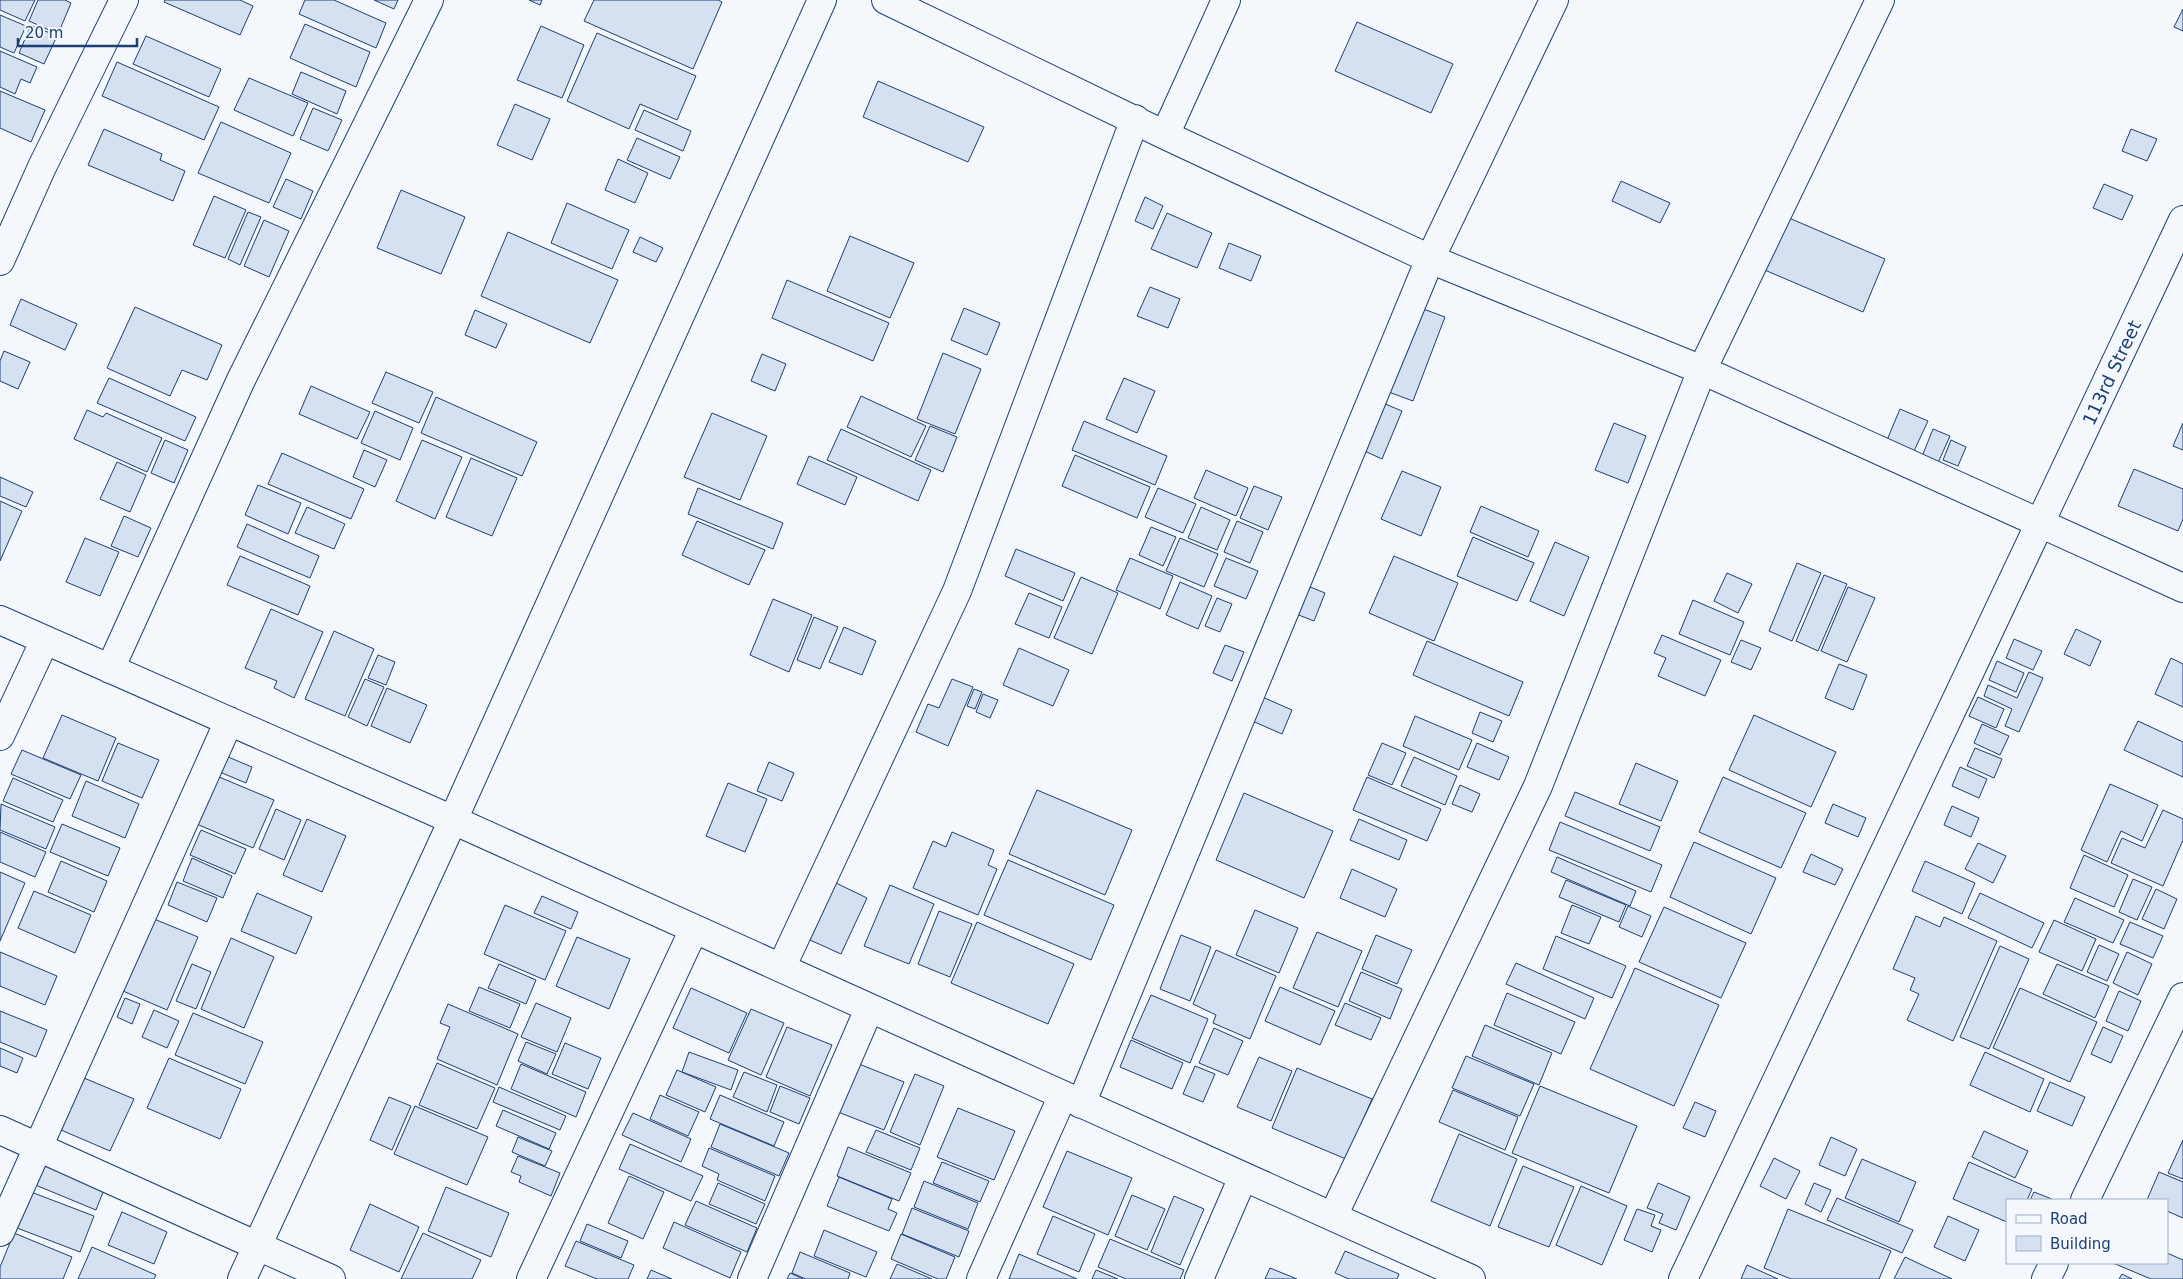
<svg xmlns="http://www.w3.org/2000/svg" width="2183" height="1279" font-family="'DejaVu Sans',sans-serif">
	<style>
		.building { fill: #d5e0f0; stroke: #1d3f73 }
		.lines { fill: none; stroke-linecap: round; stroke-linejoin: round }
		.minor-casing { stroke: #1d3f73; stroke-width: 30 }
		.minor { stroke: #f4f7fb; stroke-width: 28 }
		.labels { text-anchor: middle; stroke-width: 4; stroke-linejoin: round; paint-order: stroke }
		.street-label { font-size: 18px; fill: #1d3f73; stroke: #f4f7fb }
	</style>
	<rect width="100%" height="100%" fill="#f4f7fb"/>
	<path class="building" d="M0,0H35L25,21L0,10Z
		M38,0H65L71,3L58,34L29,21Z
		M165,0H240L253,6L240,35L164,2Z
		M305,0H334L386,23L376,48L299,14Z
		M374,0H398L394,9Z
		M529,0H542L540,5Z
		M594,0H718L722,2L693,69L584,21Z
		M2183,9V31L2174,27Z
		M0,15L26,26L14,53L0,47Z
		M1357,22L1453,64L1431,113L1335,71Z
		M305,24L370,52L356,87L290,58Z
		M31,25L57,36L44,64L19,53Z
		M541,26L584,45L562,98L517,80Z
		M597,33L696,76L677,120L640,104L629,129L567,101Z
		M146,36L221,69L209,97L133,64Z
		M0,51L37,67L30,83L21,79L15,94L0,87Z
		M117,62L219,107L204,140L102,96Z
		M301,72L346,91L337,114L292,94Z
		M249,78L308,103L293,136L234,110Z
		M878,81L984,127L968,162L863,117Z
		M0,91L45,110L31,142L0,128Z
		M515,104L550,119L532,160L497,145Z
		M313,108L342,120L328,151L300,139Z
		M644,110L691,131L683,151L635,130Z
		M221,122L291,153L269,203L198,173Z
		M104,129L162,154L160,160L185,171L173,201L88,165Z
		M2131,129L2157,139L2147,161L2122,151Z
		M637,138L680,157L670,179L627,160Z
		M618,159L648,173L635,203L605,190Z
		M286,179L313,191L301,219L273,207Z
		M1621,181L1670,203L1660,223L1612,201Z
		M2104,184L2133,196L2122,220L2093,208Z
		M401,190L465,217L441,274L377,248Z
		M214,196L246,210L225,258L193,245Z
		M1145,197L1163,206L1153,229L1135,221Z
		M567,203L629,230L612,269L551,243Z
		M248,212L261,217L240,265L228,259Z
		M1167,213L1212,233L1197,268L1151,249Z
		M1782,215L1885,259L1863,312L1760,268Z
		M264,220L289,231L269,277L244,266Z
		M508,232L618,280L590,343L481,296Z
		M850,236L914,263L890,318L827,291Z
		M640,237L663,248L656,262L633,252Z
		M1229,243L1261,256L1251,281L1219,268Z
		M787,280L889,323L873,361L772,318Z
		M1150,287L1180,299L1168,328L1137,316Z
		M21,299L77,324L65,350L10,325Z
		M135,307L222,345L207,380L182,370L170,396L107,368Z
		M1418,307L1445,317L1413,401L1386,391Z
		M964,308L1000,323L987,355L951,340Z
		M475,310L507,324L496,348L465,335Z
		M4,351L30,362L18,389L0,381V361Z
		M943,353L981,369L955,434L917,419Z
		M762,354L786,364L775,391L751,381Z
		M386,372L433,392L419,423L372,403Z
		M109,378L196,417L185,441L97,403Z
		M1124,378L1155,391L1137,433L1106,419Z
		M311,386L370,412L357,439L299,414Z
		M861,396L926,426L911,457L847,427Z
		M436,397L537,442L522,476L421,433Z
		M1378,401L1402,411L1382,459L1358,448Z
		M1900,409L1928,421L1914,451L1887,440Z
		M87,410L103,417L106,413L162,438L147,472L74,439Z
		M375,411L413,428L400,460L361,443Z
		M712,413L767,436L740,500L684,477Z
		M1084,421L1167,456L1155,485L1072,450Z
		M1614,423L1646,436L1628,483L1595,470Z
		M2183,423V450L2173,446Z
		M930,426L957,437L943,472L915,460Z
		M841,429L931,470L918,501L827,460Z
		M1933,429L1950,436L1937,465L1921,459Z
		M165,440L188,450L174,483L151,473Z
		M422,440L462,457L435,519L396,501Z
		M1951,440L1966,447L1958,466L1943,460Z
		M364,450L387,460L375,487L353,477Z
		M282,453L364,489L351,519L268,484Z
		M1075,455L1150,487L1137,518L1062,486Z
		M809,456L857,477L845,505L797,484Z
		M471,458L517,478L492,536L446,517Z
		M117,462L146,475L130,512L100,499Z
		M2134,469L2183,489V519L2178,531L2118,506Z
		M1206,470L1248,488L1236,516L1194,498Z
		M1402,471L1441,487L1421,536L1381,519Z
		M0,477L33,492L26,507L0,496Z
		M258,485L301,503L288,534L245,515Z
		M1254,486L1282,497L1268,530L1240,518Z
		M698,488L783,523L773,549L688,514Z
		M1158,488L1196,504L1183,533L1145,517Z
		M0,501L22,511L0,561Z
		M1481,506L1539,531L1528,557L1470,532Z
		M307,507L345,524L334,549L295,533Z
		M1201,507L1230,520L1217,550L1188,538Z
		M124,516L151,528L138,557L111,546Z
		M697,521L765,550L749,585L682,555Z
		M1237,521L1263,532L1250,563L1224,552Z
		M247,524L319,556L310,578L237,547Z
		M1151,527L1176,537L1163,566L1139,555Z
		M1473,537L1534,563L1517,601L1457,576Z
		M85,538L119,552L100,596L66,582Z
		M1180,538L1218,554L1204,587L1166,571Z
		M1555,542L1589,557L1564,616L1530,601Z
		M1016,549L1075,573L1063,601L1005,576Z
		M240,556L310,586L298,615L227,585Z
		M1394,556L1458,583L1434,641L1369,613Z
		M1130,558L1173,576L1160,609L1116,590Z
		M1226,558L1258,571L1246,599L1214,586Z
		M1797,563L1821,573L1792,641L1769,631Z
		M1727,573L1752,584L1738,613L1714,601Z
		M1824,575L1847,584L1818,651L1796,641Z
		M1081,577L1118,593L1092,654L1054,638Z
		M1180,582L1212,596L1198,629L1166,615Z
		M1303,584L1325,593L1314,621L1291,612Z
		M1848,587L1875,598L1847,662L1821,651Z
		M1029,593L1062,607L1049,638L1015,624Z
		M1217,598L1232,604L1220,632L1205,626Z
		M773,599L812,615L789,672L750,655Z
		M1693,600L1744,622L1730,655L1679,634Z
		M271,609L323,632L294,698L274,688L277,681L245,668Z
		M814,617L838,627L820,669L797,660Z
		M844,627L876,641L862,675L829,662Z
		M2076,629L2101,641L2090,666L2064,654Z
		M334,631L374,649L345,716L305,699Z
		M1662,635L1721,660L1705,696L1658,676L1666,658L1654,653Z
		M2014,639L2042,651L2033,670L2006,658Z
		M1741,640L1761,648L1751,670L1731,662Z
		M1427,641L1523,682L1509,716L1413,675Z
		M1225,645L1244,652L1232,681L1213,673Z
		M1019,648L1069,670L1053,706L1003,685Z
		M378,655L395,662L386,685L368,678Z
		M2171,658L2183,664V707L2155,694Z
		M1997,661L2024,673L2016,692L1989,680Z
		M1839,664L1867,675L1853,710L1825,698Z
		M2029,672L2043,678L2019,732L2005,726L2012,709L1984,696L1988,685L2017,698Z
		M365,679L384,687L367,726L348,717Z
		M952,679L973,687L948,746L916,732L928,704L939,708Z
		M387,688L427,705L410,743L371,726Z
		M974,689L982,692L975,709L967,706Z
		M983,694L998,700L990,718L976,712Z
		M1260,696L1292,710L1282,734L1250,720Z
		M1978,697L2004,709L1996,728L1969,716Z
		M1480,712L1502,721L1493,742L1472,733Z
		M62,715L116,738L98,781L43,758Z
		M1754,715L1836,752L1811,807L1729,770Z
		M1415,716L1472,740L1459,770L1403,746Z
		M2138,721L2183,742V777L2124,750Z
		M1982,724L2009,736L2000,755L1974,743Z
		M118,743L159,760L142,798L102,781Z
		M1382,743L1406,753L1392,785L1368,775Z
		M1477,743L1509,757L1499,780L1467,767Z
		M1975,748L2002,759L1994,778L1967,766Z
		M22,750L81,775L70,799L11,774Z
		M221,754L252,767L246,783L215,770Z
		M1414,757L1457,776L1445,805L1401,786Z
		M769,762L794,773L782,801L757,791Z
		M1636,763L1678,781L1661,821L1619,804Z
		M1960,767L1987,779L1979,798L1952,786Z
		M212,774L274,800L253,848L192,822Z
		M1367,777L1441,809L1427,841L1353,810Z
		M1723,777L1806,813L1781,868L1699,832Z
		M13,778L63,800L53,822L3,801Z
		M86,781L139,804L125,838L72,816Z
		M728,783L767,799L745,852L706,836Z
		M2110,784L2158,805L2142,841L2121,831L2107,862L2081,850Z
		M1460,785L1480,794L1472,812L1452,804Z
		M1037,790L1132,830L1105,895L1009,854Z
		M1575,792L1660,827L1650,851L1565,816Z
		M1244,793L1333,831L1304,898L1216,860Z
		M1,804L55,827L46,849L0,830Z
		M1833,804L1866,818L1858,837L1825,823Z
		M1952,806L1979,818L1971,837L1944,825Z
		M276,809L301,820L284,860L259,849Z
		M2163,810L2183,819V840L2163,886L2111,863L2122,838L2145,848Z
		M307,819L346,836L322,892L283,875Z
		M1359,819L1407,840L1399,860L1350,840Z
		M1560,822L1662,865L1651,892L1549,850Z
		M62,824L120,848L108,876L50,852Z
		M201,830L246,849L235,874L190,855Z
		M0,832L46,852L35,877L0,862Z
		M952,832L994,850L988,865L997,869L978,915L913,888L933,841L946,847Z
		M1694,842L1776,878L1751,934L1670,897Z
		M1978,843L2006,856L1993,883L1965,869Z
		M1811,854L1843,869L1835,885L1803,872Z
		M2084,855L2128,875L2114,907L2070,888Z
		M1557,857L1636,891L1630,906L1551,872Z
		M192,858L232,876L223,898L183,881Z
		M1008,860L1114,905L1091,960L984,915Z
		M61,861L107,881L94,912L48,892Z
		M1925,861L1975,883L1962,914L1912,891Z
		M1352,869L1397,889L1385,917L1340,898Z
		M0,872L25,883L0,941Z
		M2133,879L2152,887L2137,920L2119,912Z
		M1566,880L1626,905L1619,922L1559,897Z
		M177,882L217,898L207,922L168,905Z
		M836,883L867,898L841,954L810,940Z
		M890,885L934,904L909,964L864,946Z
		M2156,889L2177,899L2164,929L2142,919Z
		M34,891L91,915L75,953L18,928Z
		M257,893L312,917L296,954L241,931Z
		M1980,893L2044,923L2032,948L1968,918Z
		M542,896L578,912L571,929L534,913Z
		M2075,898L2124,920L2113,943L2064,922Z
		M505,905L566,931L545,980L484,954Z
		M1572,905L1601,917L1589,944L1561,933Z
		M1628,906L1651,916L1642,937L1619,927Z
		M1664,907L1746,943L1721,998L1639,962Z
		M1255,910L1298,928L1279,973L1236,955Z
		M939,911L972,924L950,977L918,964Z
		M1916,916L1940,927L1944,917L1997,941L1953,1041L1907,1020L1919,994L1910,990L1915,978L1893,969Z
		M154,919L198,937L167,1010L123,991Z
		M2054,920L2096,939L2082,971L2039,952Z
		M977,922L1074,964L1048,1024L951,983Z
		M2130,922L2163,936L2153,958L2120,944Z
		M1317,932L1362,951L1338,1007L1293,988Z
		M1181,935L1211,947L1190,1001L1160,989Z
		M1376,935L1412,950L1397,984L1362,969Z
		M1556,936L1626,966L1612,998L1543,969Z
		M577,937L630,959L609,1009L556,986Z
		M231,938L274,957L244,1028L201,1009Z
		M2099,945L2119,954L2107,981L2087,972Z
		M2000,946L2029,959L1989,1049L1960,1037Z
		M1216,950L1276,976L1250,1039L1213,1023L1216,1015L1193,1004Z
		M0,952L57,976L45,1005L0,986Z
		M2127,952L2152,964L2138,995L2113,983Z
		M1516,963L1594,998L1585,1019L1506,984Z
		M192,964L211,972L196,1009L176,1001Z
		M499,964L536,980L526,1004L488,988Z
		M2057,964L2109,986L2095,1018L2043,994Z
		M1635,968L1719,1005L1674,1106L1590,1069Z
		M1361,972L1402,989L1390,1019L1349,1001Z
		M479,987L520,1004L510,1028L469,1011Z
		M1280,987L1335,1011L1320,1045L1265,1021Z
		M691,988L747,1013L729,1053L673,1028Z
		M2020,988L2097,1022L2070,1082L1993,1048Z
		M2119,991L2141,1001L2128,1031L2106,1021Z
		M1507,993L1575,1022L1561,1054L1494,1025Z
		M1151,995L1208,1019L1190,1063L1132,1038Z
		M125,998L140,1004L132,1024L117,1017Z
		M536,1003L571,1018L557,1052L521,1037Z
		M1345,1003L1381,1018L1371,1040L1335,1025Z
		M448,1004L518,1034L497,1085L437,1059L450,1027L440,1023Z
		M751,1009L784,1023L761,1075L728,1060Z
		M154,1010L179,1021L167,1048L142,1037Z
		M0,1011L47,1030L36,1057L0,1042Z
		M193,1013L263,1042L245,1084L175,1055Z
		M1485,1025L1552,1053L1539,1085L1472,1056Z
		M787,1027L832,1045L810,1096L766,1077Z
		M2103,1027L2123,1036L2111,1063L2091,1054Z
		M1214,1028L1243,1041L1228,1075L1199,1063Z
		M1131,1040L1183,1063L1172,1089L1120,1067Z
		M526,1042L556,1054L547,1074L518,1061Z
		M565,1043L601,1058L588,1089L552,1074Z
		M0,1048L23,1058L17,1073L0,1066Z
		M689,1052L738,1070L731,1090L682,1072Z
		M1985,1052L2044,1079L2030,1112L1970,1085Z
		M1466,1056L1534,1084L1520,1116L1452,1088Z
		M1259,1057L1292,1071L1271,1121L1237,1107Z
		M169,1058L241,1089L220,1139L147,1108Z
		M437,1063L495,1088L477,1129L419,1105Z
		M521,1064L586,1092L576,1117L511,1089Z
		M859,1064L904,1082L884,1130L838,1112Z
		M1195,1066L1215,1074L1203,1102L1183,1094Z
		M1297,1068L1372,1099L1346,1159L1272,1128Z
		M677,1070L716,1087L705,1112L666,1095Z
		M744,1072L777,1085L767,1112L733,1097Z
		M915,1074L944,1086L920,1145L890,1132Z
		M84,1078L134,1099L110,1151L61,1130Z
		M2050,1082L2085,1097L2072,1126L2037,1111Z
		M780,1086L810,1098L799,1124L770,1112Z
		M1540,1086L1637,1126L1609,1193L1512,1153Z
		M499,1087L566,1116L560,1130L493,1102Z
		M1453,1090L1518,1117L1505,1150L1439,1122Z
		M660,1095L699,1112L688,1136L650,1119Z
		M720,1095L784,1122L774,1146L710,1119Z
		M389,1097L411,1106L392,1150L370,1140Z
		M1695,1102L1716,1111L1705,1137L1683,1128Z
		M415,1106L488,1137L467,1185L394,1154Z
		M958,1108L1015,1131L994,1180L937,1157Z
		M503,1110L556,1133L549,1149L496,1126Z
		M633,1113L691,1139L681,1162L622,1135Z
		M720,1124L789,1153L779,1176L711,1147Z
		M876,1130L920,1148L911,1170L866,1152Z
		M1984,1131L2028,1151L2015,1178L1972,1157Z
		M1459,1134L1517,1159L1490,1226L1431,1201Z
		M518,1137L552,1151L545,1166L512,1152Z
		M1831,1137L1857,1149L1845,1176L1819,1165Z
		M2183,1140V1179L2168,1173Z
		M630,1144L703,1176L691,1201L619,1169Z
		M848,1147L911,1173L899,1201L837,1176Z
		M709,1148L775,1176L765,1201L717,1180L719,1174L702,1166Z
		M1067,1151L1132,1178L1108,1235L1043,1207Z
		M518,1156L560,1173L551,1196L519,1182L521,1176L511,1172Z
		M1774,1158L1800,1171L1786,1199L1760,1186Z
		M1862,1159L1916,1182L1899,1222L1845,1198Z
		M43,1161L105,1187L96,1210L33,1184Z
		M942,1162L989,1181L980,1202L933,1183Z
		M1969,1162L2032,1189L2027,1200H2007V1222L1953,1199Z
		M1523,1166L1574,1187L1549,1247L1498,1227Z
		M2159,1172L2183,1182V1218L2167,1211V1200H2147Z
		M629,1176L664,1192L643,1239L608,1223Z
		M839,1177L892,1199L888,1209L897,1213L889,1231L827,1206Z
		M924,1181L978,1203L968,1229L914,1207Z
		M718,1183L765,1204L756,1224L709,1204Z
		M1658,1183L1690,1197L1676,1230L1659,1223L1663,1214L1647,1208Z
		M1814,1183L1831,1190L1821,1212L1805,1204Z
		M1581,1186L1627,1206L1602,1265L1556,1245Z
		M446,1187L509,1213L491,1257L428,1231Z
		M31,1192L94,1216L80,1252L17,1228Z
		M2034,1192L2052,1199L2051,1200H2030Z
		M1132,1195L1165,1209L1147,1250L1115,1236Z
		M1174,1196L1204,1209L1180,1265L1151,1252Z
		M1837,1198L1913,1230L1902,1253L1827,1220Z
		M696,1201L757,1228L747,1252L685,1225Z
		M370,1204L419,1227L399,1272L350,1250Z
		M912,1208L969,1231L959,1257L902,1234Z
		M1637,1209L1655,1215L1651,1226L1661,1230L1652,1252L1624,1240Z
		M1788,1209L1891,1251L1879,1279H1791L1764,1268Z
		M122,1212L167,1232L154,1264L108,1245Z
		M1053,1216L1095,1234L1079,1272L1037,1254Z
		M1948,1216L1979,1230L1965,1261L1934,1247Z
		M674,1222L741,1252L730,1278L663,1248Z
		M587,1224L628,1241L621,1258L580,1241Z
		M824,1230L877,1252L866,1277L814,1256Z
		M14,1233L72,1257L63,1279H0V1267Z
		M423,1233L481,1260L472,1279H401Z
		M901,1234L955,1257L946,1279H938L891,1259Z
		M1110,1239L1184,1270L1180,1279H1126L1098,1267Z
		M576,1241L634,1265L628,1279H597L565,1266Z
		M92,1247L156,1275L154,1279H78Z
		M1345,1251L1399,1274L1397,1279H1349L1335,1273Z
		M800,1252L850,1273L848,1279H806L792,1273Z
		M2167,1253L2183,1260V1279H2151L2113,1263H2167Z
		M1019,1254L1077,1279H1009Z
		M1905,1257L1952,1279H1894Z
		M897,1264L932,1279H890Z
		M1747,1265L1778,1279H1741Z
		M1270,1268L1297,1279H1265Z
		M651,1270L672,1279H647Z
		M1096,1270L1118,1279H1092Z
		M790,1273L803,1279H787Z
		M2122,1274L2132,1279H2119Z"/>
	<g class="lines">
		<defs>
			<path id="minor" d="M886,0L1165,135L1430,259L1702,370L2183,588
				M1165,135L1226,0
				M0,261L42,167L124,0
				M0,620L453,820L1471,1279
				M110,669L240,382L429,0
				M0,736L45,640
				M781,968L957,591L1135,119
				M1081,1104L1430,259L1554,0
				M0,1130L331,1279
				M2085,1200L2183,997
				M1333,1216L1538,786L1702,370L1880,0
				M0,1232L229,721
				M242,1279L453,820L822,0
				M531,1279L694,929
				M752,1279L869,1009
				M981,1279L1063,1095
				M1199,1279L1243,1177
				M1683,1279L2183,220
				M2046,1279L2054,1263"/>
		</defs>
		<use href="#minor" class="minor-casing"/>
		<use href="#minor" class="minor"/>
	</g>
	<g class="labels">
		<g class="street-label">
			<text transform="translate(2112 373) rotate(-65)" y="6">113rd Street</text>
		</g>
	</g>
	<rect x="2006" y="1199" width="162" height="65" fill="#f4f7fb" stroke="#9eadc5"/>
	<rect x="2016" y="1215" width="25" height="8" fill="#f4f7fb" stroke="#9eadc5"/>
	<text x="2050" y="1224" font-size="15" fill="#1d3f73">Road</text>
	<rect x="2016" y="1236" width="25" height="15" fill="#d5e0f0" stroke="#9eadc5"/>
	<text x="2050" y="1249" font-size="15" fill="#1d3f73">Building</text>
	<path d="M18 38v8h119v-8" fill="none" stroke="#1d3f73" stroke-width="2.5"/>
	<text x="25" y="38" font-size="15" fill="#1d3f73" stroke="#f4f7fb" stroke-width="4" paint-order="stroke">20 m</text>
</svg>
